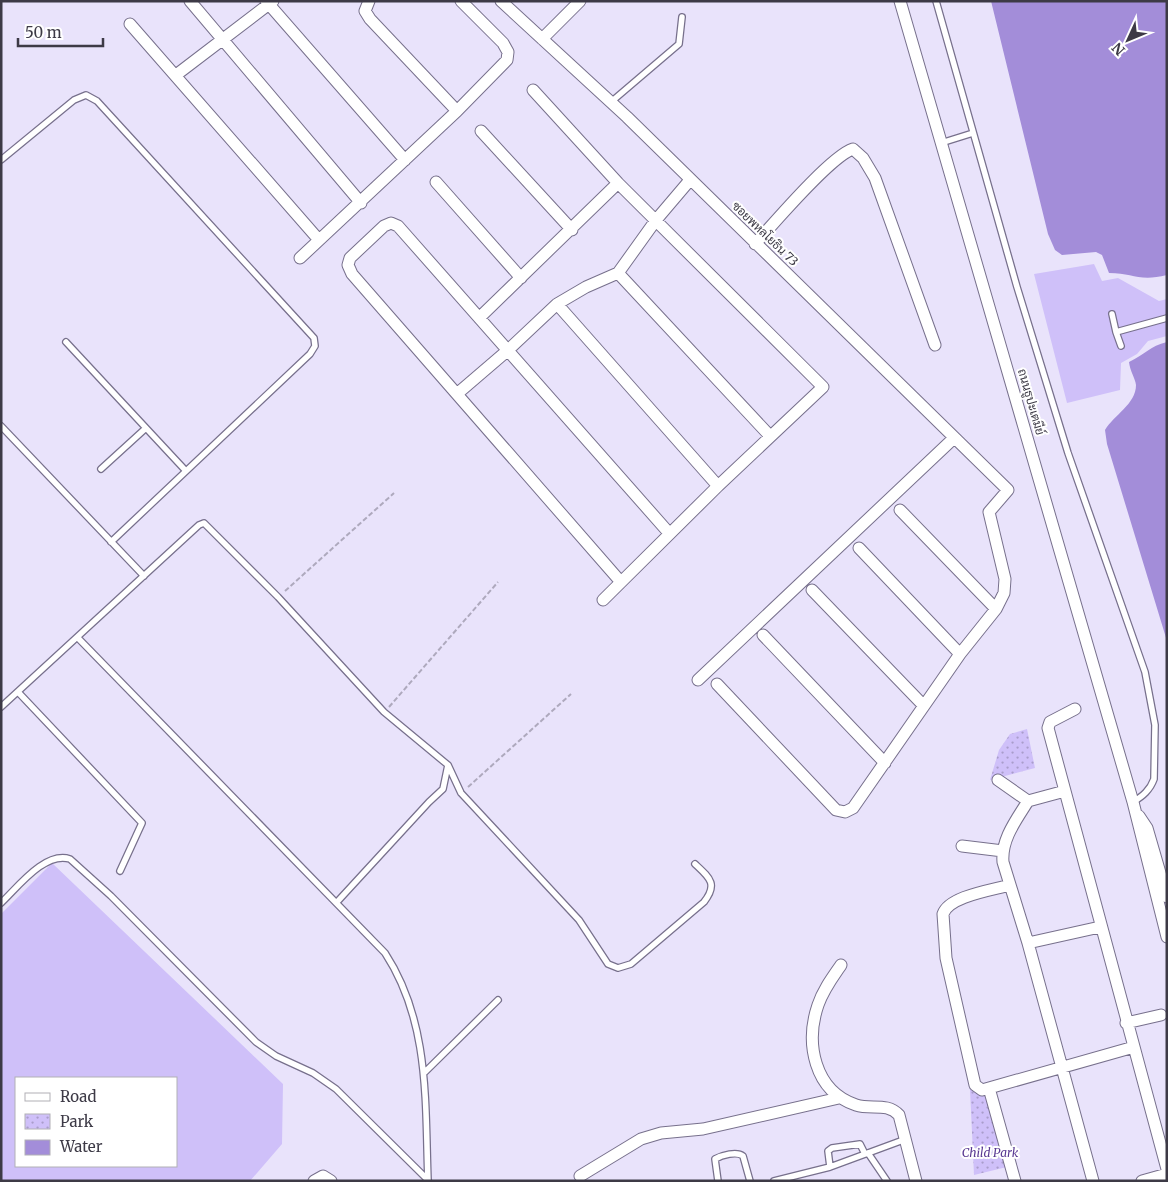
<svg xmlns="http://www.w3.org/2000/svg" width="1168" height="1182" font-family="Merriweather,Sarabun,serif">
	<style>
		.green { fill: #cfc0f9; fill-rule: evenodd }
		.park { fill: url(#park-dots) }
		.water { fill: #a38dd9 }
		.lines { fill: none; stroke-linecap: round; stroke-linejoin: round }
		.service-casing { stroke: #77708c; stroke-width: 8 }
		.minor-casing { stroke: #77708c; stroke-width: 13 }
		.path { stroke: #aea9bd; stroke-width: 2; stroke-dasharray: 5 2.5; stroke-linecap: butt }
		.service { stroke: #fff; stroke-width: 5.5 }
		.minor { stroke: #fff; stroke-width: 11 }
		.labels { text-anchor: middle; stroke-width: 4; stroke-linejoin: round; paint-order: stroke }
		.street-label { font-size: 12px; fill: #3d3a46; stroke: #fff }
		.park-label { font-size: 12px; font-style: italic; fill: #593992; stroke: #fff }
	</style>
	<defs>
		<pattern id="park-dots" width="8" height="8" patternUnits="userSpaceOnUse" patternTransform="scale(1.25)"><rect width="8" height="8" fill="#cfc0f9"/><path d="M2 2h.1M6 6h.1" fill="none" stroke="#a99dcb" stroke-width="1.8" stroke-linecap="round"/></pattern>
	</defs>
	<rect width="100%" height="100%" fill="#e9e3fb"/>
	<path class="green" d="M1094,264L1102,281L1118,278L1159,301L1167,299V336L1148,341L1137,354L1121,363L1120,390L1067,403L1034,274Z
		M52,863L283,1084L282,1144L250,1181H1V914ZM16,1078H176V1166H16Z"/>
	<path class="park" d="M1027,729L1035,768L990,780L999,750L1010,734Z
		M990,1088L1011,1166L974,1175L970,1090Z"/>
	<path class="water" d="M991,1H1167V275C1139,282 1133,273 1109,273L1102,255L1096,252L1062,255L1055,250L1048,234Z
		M1167,342V641L1107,444L1105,430C1114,415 1136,404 1136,385C1135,378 1130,371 1129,362C1144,355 1150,346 1167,342Z"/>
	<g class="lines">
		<defs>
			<path id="service" d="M936,1L1017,287L1068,453L1145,672L1155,725L1154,779C1150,790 1143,796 1133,802
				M611,102L679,44L682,17
				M941,143L973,133
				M1,160L74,100L86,95L97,101L314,338L315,346L310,354L111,542
				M1112,314L1116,332L1167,318
				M1116,332L1121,346
				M66,342L186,471
				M1,426L144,576
				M101,469L146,428
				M78,638L385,953C430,1022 425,1102 428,1181
				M18,692L142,823L120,871
				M1,707L199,525L204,523L278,597L384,712L448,765
				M337,902L429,802L443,789L448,765L461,793L579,920L608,964L618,968L631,964L704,902C718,884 710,878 695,864
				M1,903C18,887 45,851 70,859L111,896L256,1042L276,1056L313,1073L336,1089L428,1180
				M425,1072L498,1000
				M868,1153L887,1181
				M830,1167L828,1151L832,1148L860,1144L865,1154
				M718,1181L715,1159C722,1155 737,1151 743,1156L750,1181
				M774,1181L830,1167L906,1139"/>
			<path id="minor" d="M190,1L361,203
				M266,1L405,160
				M369,1L365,11L370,19L457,111
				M501,1L627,117L1008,490L989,512L1005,579L1004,593L996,609L960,654L853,808L845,812L836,810L717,684
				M900,1L1133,802L1167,937
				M130,24L319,240
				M542,39L580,1
				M176,75L273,1
				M533,90L618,183L823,387L718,486L603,600
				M481,131L572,230
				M436,182L521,278
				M755,244C774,223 831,156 853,149L863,158L875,178L935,345
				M300,258L457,111L507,60L508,52L503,43L461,1
				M618,273L770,436
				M557,304L718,486
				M479,318L618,183
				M458,393L507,351L557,304L586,287L618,273L656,220L690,180
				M900,510L996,609
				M859,548L960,654
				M620,581L352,274L348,265L350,258L384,226L391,223L398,226L669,533
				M812,590L924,706
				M763,635L885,763
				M698,680L954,438
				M1075,709L1050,722L1048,728L1167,1169
				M998,780L1028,801
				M1065,791L1028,801C1017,819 1001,839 1003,862L1028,943L1093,1181
				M1139,816L1147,828L1167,897
				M962,846L1003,851
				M1010,885C993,890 949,896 943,914L946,958L975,1085L982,1090L1134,1047
				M1028,943L1100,927
				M841,965C832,978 823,990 818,1005C805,1043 814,1091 856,1105C871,1110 887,1102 899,1115L916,1181
				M1126,1023L1161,1015
				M989,1088L1015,1181
				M580,1176L641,1139L661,1133L703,1129L839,1098
				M314,1181L323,1176L331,1181
				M1142,1181L1167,1174"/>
		</defs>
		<use href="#service" class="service-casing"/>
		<use href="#minor" class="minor-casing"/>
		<path class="path" d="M285,591L394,493
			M389,707L498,582
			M468,787L571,694"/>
		<use href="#service" class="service"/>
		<use href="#minor" class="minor"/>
	</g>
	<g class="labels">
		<g class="street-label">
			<text transform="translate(765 234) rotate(44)" y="4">ซอยพหลโยธิน 73</text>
			<text transform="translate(1031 402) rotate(74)" y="4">ถนนธูปะเตมีย์</text>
		</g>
		<g class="park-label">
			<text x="990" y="1157">Child Park</text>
		</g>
	</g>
	<rect width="1168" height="1182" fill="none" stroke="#3d3a46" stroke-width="5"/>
	<rect x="15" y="1077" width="162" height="90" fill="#ffffff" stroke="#b1b0b5"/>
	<rect x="25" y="1093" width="25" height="8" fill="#ffffff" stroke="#b1b0b5"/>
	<text x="60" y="1102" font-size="15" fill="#3d3a46">Road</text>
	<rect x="25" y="1114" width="25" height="15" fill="url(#park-dots)" stroke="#b1b0b5"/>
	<text x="60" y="1127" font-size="15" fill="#3d3a46">Park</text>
	<rect x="25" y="1140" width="25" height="15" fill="#a38dd9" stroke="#b1b0b5"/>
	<text x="60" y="1152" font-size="15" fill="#3d3a46">Water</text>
	<g transform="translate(1128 40) rotate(226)" stroke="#ffffff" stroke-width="4" paint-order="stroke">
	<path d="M0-4L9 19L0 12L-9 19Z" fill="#3d3a46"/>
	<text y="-8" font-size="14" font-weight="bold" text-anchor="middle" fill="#3d3a46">N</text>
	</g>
	<path d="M18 38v8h85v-8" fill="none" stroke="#3d3a46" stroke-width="2.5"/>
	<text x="25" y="38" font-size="15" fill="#3d3a46" stroke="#ffffff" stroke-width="4" paint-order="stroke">50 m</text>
</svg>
